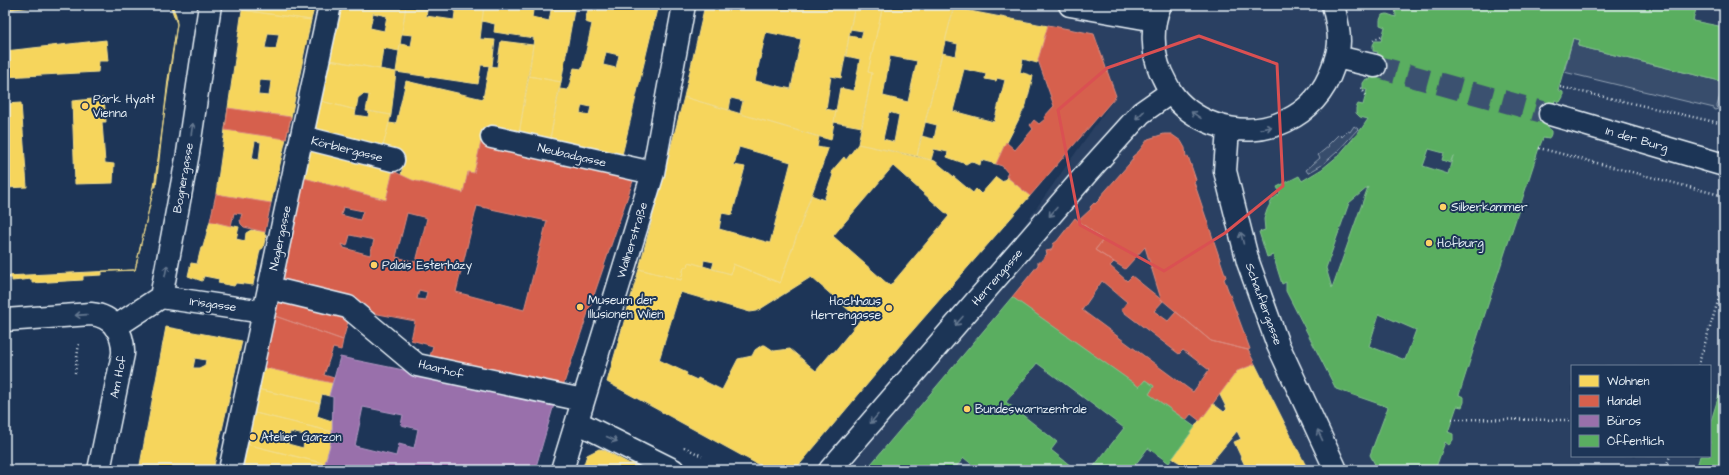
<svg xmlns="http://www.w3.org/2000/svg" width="1729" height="475" font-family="'Architects Daughter',sans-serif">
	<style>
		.built { fill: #2a4162; fill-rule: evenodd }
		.green { fill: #374d6c; stroke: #909fb2 }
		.homes { fill: #f6d55c; stroke: #f2dd8b; fill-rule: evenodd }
		.shops { fill: #d6604d; stroke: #db8c80; fill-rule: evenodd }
		.offices { fill: #9970ab; stroke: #b197c2; fill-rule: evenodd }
		.public { fill: #5aae61; stroke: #85c28e; fill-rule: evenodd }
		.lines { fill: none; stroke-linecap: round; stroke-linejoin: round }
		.minor-tunnel { stroke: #3b516f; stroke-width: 22; stroke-dasharray: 22 11; stroke-linecap: butt }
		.minor-casing { stroke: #e8f1f8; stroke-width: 25 }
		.path { stroke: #e8f1f8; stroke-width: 2.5; stroke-dasharray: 1 3; stroke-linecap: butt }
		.minor { stroke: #1d3557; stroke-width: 22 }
		.oneway { stroke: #64778f }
		.marked { fill: none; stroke: #da5052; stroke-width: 3; stroke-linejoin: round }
		.poi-dot { fill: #ffd166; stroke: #1d3557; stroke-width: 1.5 }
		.labels { text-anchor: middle; stroke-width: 4; stroke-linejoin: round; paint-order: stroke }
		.poi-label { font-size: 12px; fill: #e8f1f8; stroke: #1d3557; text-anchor: start }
		.street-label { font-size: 12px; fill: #e8f1f8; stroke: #1d3557 }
	</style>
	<rect width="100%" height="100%" fill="#1d3557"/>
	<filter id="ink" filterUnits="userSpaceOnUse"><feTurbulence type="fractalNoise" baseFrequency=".025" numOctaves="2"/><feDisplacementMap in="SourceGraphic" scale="8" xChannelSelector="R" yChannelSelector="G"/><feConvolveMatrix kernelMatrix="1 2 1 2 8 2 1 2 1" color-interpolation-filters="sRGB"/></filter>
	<g filter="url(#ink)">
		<path class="built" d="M954,5H1724V470H850L1116,96L1093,34L954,8ZM1572,366H1710V456H1572Z"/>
		<path class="green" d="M1573,38L1580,40L1578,46L1724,82L1717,106L1718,109L1715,110L1714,108L1564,72Z
			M1354,126L1358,129L1337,152L1322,165L1308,173L1306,170L1320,158L1318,155L1329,146L1328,145L1339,134L1342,137L1348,131L1350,132Z"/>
		<path class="homes" d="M16,5H170L177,24L154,187L135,270L5,276V7Z
			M51,5H172L176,15L177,24L168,79L156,187H154L135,270L102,271V275L83,276V280L32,283V279L12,281V278H5V188L27,187L21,103L5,104V77L98,72L99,61H108L106,40L5,51V10ZM104,98L106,122H102L105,163L114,164L113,183L75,184L72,101Z
			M244,5H315L311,20L242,10Z
			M342,5H406L399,51L383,48L380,69L330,60ZM373,13L387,16L384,31L370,28Z
			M406,5H428L426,16L454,20L456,5H484L480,39L495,40L492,66L481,65L478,84L396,72L400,44L411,46L413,35L402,34Z
			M484,5H534L532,17L549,21L552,5H575L561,82L529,76L534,38L494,32L495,24L482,21Z
			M589,5H658L622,155L550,139L559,89L568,90L574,68L582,69L592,24L585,22ZM606,52L619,55L616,68L603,65ZM582,105L591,107L589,115L580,113Z
			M705,5H855L841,78L831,76L826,109L836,111L831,140L740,114L743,101L731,98L729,110L684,97ZM766,32L801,39L791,89L755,81Z
			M855,5H883L868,72L872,73L862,127L834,122L840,88L854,91L860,59L846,56L849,36L861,38L863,31L850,29Z
			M883,5H954L917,156L858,144L872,73L868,72ZM890,56L917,61L908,102L883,96ZM889,112L899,115L894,142L883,139Z
			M954,8L1048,26L1037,63L1023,59L1020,72L1033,76L1026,105L996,164L981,160L980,165L971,161L966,164L947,157L948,152L934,149L931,160L917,156L921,136L934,139L937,125L925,122L942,53L956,56L958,44L945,41ZM964,69L986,74L985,79L996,81L997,78L1005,80L994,122L953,111Z
			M242,10L311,20L291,117L228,108ZM268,33L279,34L276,49L265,48ZM260,80L271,81L269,96L258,95Z
			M501,41L533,45L519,135L484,128L474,173L468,172L463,193L412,180L401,175L405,155L382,150L389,123L396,124L406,81L483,99L489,66L497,67Z
			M330,60L396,72L391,115L366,111L369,95L363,94L358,98L356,110L321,101Z
			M529,76L561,82L550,139L519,134Z
			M684,97L819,137L817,147L828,149L780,283L733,264L731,274L712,269L714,262L704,260L703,266L689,262L688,267H684L681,280L639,269ZM739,147L791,162L770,243L719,229L722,213L732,215L745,167L734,165Z
			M321,101L356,110L355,115L368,117L369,111L391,115L382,150L314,136Z
			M228,108L291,117L271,203L216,194ZM255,141L261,142L259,160L252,159Z
			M310,143L389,167L393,171L386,200L304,178Z
			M858,144L935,161L973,193L976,189L981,194L996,177L1003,182L1007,177L1030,196L907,337L795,470H768L607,382L639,269L681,280L684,267H688L689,262L731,274L733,264L780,283L811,195L824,200L833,175L831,172L844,157L846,160ZM893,166L949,216L890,286L833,236ZM811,277L860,320L834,352L831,353L816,371L790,349L774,351L765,345H762L755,350L752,356L738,359L722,390L698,378L697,380L686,375L687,373L659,360L680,292L750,312L757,311Z
			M210,221L239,227L236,239L245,241L246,233L251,230L265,232L264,235H266L263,248L260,250L253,285L236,283L234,286L218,283L219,279L204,276L202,281L188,276L191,263L197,264L201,248L203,247Z
			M166,327L242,341L213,470H139ZM195,358L206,360L205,365L199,368H193Z
			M1255,364L1308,470H1247L1234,442L1241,439L1237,431L1205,470H1192L1172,458L1212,403L1224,412L1227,409L1219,393L1237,371Z
			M262,367L332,383L329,396L322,394L320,403L257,389Z
			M257,389L320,403L317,416L332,421L333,432L251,412Z
			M251,412L333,432L326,464L242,443ZM290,432L305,435L303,448L288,444Z
			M242,443L326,464L323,470H297L280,466L279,470H236Z
			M599,449L604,450L630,464L632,463L645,470H582L587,455Z"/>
		<path class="shops" d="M1048,25L1094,34L1116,96L1030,196L1006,176L1008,173L1002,166L996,164L1006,142L1015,150L1033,129L1030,125L1034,120L1039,124L1045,119L1044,117L1054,106L1038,60Z
			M228,108L291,117L286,139L225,130Z
			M1164,134H1171L1181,141L1185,148L1186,157L1188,156L1196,180L1194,182L1226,277L1224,279L1250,349L1248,350L1211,341L1161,299L1145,247L1125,269L1095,250L1103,240L1078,221L1091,209L1090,207L1094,203L1095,204L1101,198L1100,197L1129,164L1133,159L1132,157L1139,151L1148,139Z
			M481,142L635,175L562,389L471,369L430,356L433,346L411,340L415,321L357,310L282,286L304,178L386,200L393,171L412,180L463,193L468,172L474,173ZM477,206L547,221L524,310L456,292ZM343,207L363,211L360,220L341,215ZM407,213L427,218L416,262L396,257ZM350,235L374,240L370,255L344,248L342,244L347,246ZM419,290L427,292L425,300L417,299Z
			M216,194L271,203L265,232L244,227L241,224L240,220L242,214L234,213L231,226L210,221Z
			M1075,218L1103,240L1095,250L1114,262L1110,266L1127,281L1132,276L1163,301L1154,311L1168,321L1176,312L1211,341L1248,350L1255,364L1237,371L1200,421L1191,414L1186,420L1149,394L1154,386L1145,380L1139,387L1012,297L1038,265V262H1040L1047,254L1046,251L1051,250L1053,246V244L1057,241ZM1102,281L1127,302L1121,310L1179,354L1183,350L1209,370L1193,392L1082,310Z
			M280,296L350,314L343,340L275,316Z
			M275,316L343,340L341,350L333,348L324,375L334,378L332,383L262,367Z"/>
		<path class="offices" d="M340,357L555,401L535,470H323L332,438L333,397L329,396ZM363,407L403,415L401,425L418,429L414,448L399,444L396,456L355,446Z"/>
		<path class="public" d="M1395,5H1697L1693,21L1724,27V82L1578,46L1580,40L1573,38L1558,90L1563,92V97L1560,102L1555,100L1547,127L1551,130V134L1549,139L1543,138L1539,148L1482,323L1459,395L1464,397V402L1462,407L1457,406L1448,432L1453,434V440L1449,445L1445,442L1435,470H1378L1370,455L1388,407L1336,389L1286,291V282L1282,284L1273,255L1267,257L1259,232L1265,230L1264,219L1267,210L1272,200L1280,193L1277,187L1299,176L1302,181L1322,169L1339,155L1362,128L1368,119L1360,117L1356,113V108L1358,104L1363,105L1367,90L1363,89V83L1366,79L1370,80L1375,66L1378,52L1373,51V45L1375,41H1381L1385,27L1380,25V20L1382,15L1387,14L1396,17ZM1429,149L1444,153L1442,160L1450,163L1453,156L1448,174L1423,166ZM1368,187L1332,288L1326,268L1349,203ZM1379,314L1416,330L1405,360L1369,346Z
			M1012,297L1139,387L1145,380L1154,386L1149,394L1195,427L1169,463L1148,448L1131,470H1091L1124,428L1037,363L1006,402L1057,442L1051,450L1076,470H979L964,458L953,470H866Z
			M1724,379V470H1696L1700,456H1710V424Z"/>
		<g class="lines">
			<path class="minor-tunnel" d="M1375,66L1550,114"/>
			<defs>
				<path id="minor" d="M1070,5L1155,20
					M1160,5C1151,25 1152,53 1161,73C1164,79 1167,86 1171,92C1180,106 1197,118 1214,124C1264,141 1316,118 1333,67C1336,59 1339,50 1339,41C1339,28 1336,17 1333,5
					M1337,57L1375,66
					M1550,114L1724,165
					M1228,129L1225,171L1248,262L1278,345L1336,470
					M302,137L393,160
					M492,137L653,173
					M270,288L348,307L417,365L583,400
					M161,297L264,312
					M5,320L91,314C113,316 124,333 123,354L99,470
					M115,327L161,297L188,153L210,5
					M577,422L673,470
					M230,470L330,5
					M562,470L653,173L684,5
					M830,470L1087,173L1141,113L1171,92"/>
			</defs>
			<use href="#minor" class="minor-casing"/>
			<path class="path" d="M1373,40L1382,36
				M1560,87L1724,124
				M1361,88L1366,95
				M1539,148L1724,196
				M1698,366L1724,282
				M75,373L79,343
				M1452,419L1572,420
				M684,447L702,456
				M1665,470L1670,456"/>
			<use href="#minor" class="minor"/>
		</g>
		<defs><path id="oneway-shaft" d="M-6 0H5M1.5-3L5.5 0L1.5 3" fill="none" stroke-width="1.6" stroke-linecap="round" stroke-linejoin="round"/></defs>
		<g class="oneway">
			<use href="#oneway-shaft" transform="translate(1140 115) rotate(136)"/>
			<use href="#oneway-shaft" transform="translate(1196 115) rotate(-146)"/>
			<use href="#oneway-shaft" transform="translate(1266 128) rotate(-13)"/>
			<use href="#oneway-shaft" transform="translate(192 129) rotate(-82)"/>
			<use href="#oneway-shaft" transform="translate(1053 212) rotate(131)"/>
			<use href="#oneway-shaft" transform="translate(1242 238) rotate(-104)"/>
			<use href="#oneway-shaft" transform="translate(166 271) rotate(-79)"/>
			<use href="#oneway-shaft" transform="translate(81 315) rotate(176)"/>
			<use href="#oneway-shaft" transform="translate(959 321) rotate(131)"/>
			<use href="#oneway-shaft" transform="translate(874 419) rotate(131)"/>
			<use href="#oneway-shaft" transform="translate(1320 435) rotate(-115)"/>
			<use href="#oneway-shaft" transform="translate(612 439) rotate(25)"/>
		</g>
	</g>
	<path class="marked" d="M1199,36L1277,64L1283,186L1225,233L1164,271L1080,225L1058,110L1107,68Z"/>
	<g class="poi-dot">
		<circle cx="85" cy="106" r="4"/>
		<circle cx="1443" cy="207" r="4"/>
		<circle cx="1429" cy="243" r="4"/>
		<circle cx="374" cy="265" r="4"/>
		<circle cx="580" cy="307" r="4"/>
		<circle cx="889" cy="308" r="4"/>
		<circle cx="967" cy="409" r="4"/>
		<circle cx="253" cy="437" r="4"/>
	</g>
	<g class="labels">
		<g class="poi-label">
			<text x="93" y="103">Park Hyatt<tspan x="93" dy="14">Vienna</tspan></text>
			<text x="1451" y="211">Silberkammer</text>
			<text x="1437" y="247">Hofburg</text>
			<text x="382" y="269">Palais Esterházy</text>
			<text x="588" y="304">Museum der<tspan x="588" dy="14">Illusionen Wien</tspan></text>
			<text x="881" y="305" text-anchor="end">Hochhaus<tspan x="881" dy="14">Herrengasse</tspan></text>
			<text x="975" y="413">Bundeswarnzentrale</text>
			<text x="261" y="441">Atelier Garzon</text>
		</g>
		<g class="street-label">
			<text transform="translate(1637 139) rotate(16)" y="4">In der Burg</text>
			<text transform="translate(347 149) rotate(14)" y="4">Körblergasse</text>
			<text transform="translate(572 155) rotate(13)" y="4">Neubadgasse</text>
			<text transform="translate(183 178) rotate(-80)" y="4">Bognergasse</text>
			<text transform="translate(280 238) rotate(-78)" y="4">Naglergasse</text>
			<text transform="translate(632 240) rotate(-73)" y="4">Wallnerstraße</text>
			<text transform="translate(997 277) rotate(-49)" y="4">Herrengasse</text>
			<text transform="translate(213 304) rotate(8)" y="4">Irisgasse</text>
			<text transform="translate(1264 304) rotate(70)" y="4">Schauflergasse</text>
			<text transform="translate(441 369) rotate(14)" y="4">Haarhof</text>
			<text transform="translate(118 377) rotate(-79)" y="4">Am Hof</text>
		</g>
	</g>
	<rect width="1729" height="475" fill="none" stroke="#1d3557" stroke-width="20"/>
	<rect x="10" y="10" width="1709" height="455" fill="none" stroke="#e8f1f8" stroke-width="1.5" filter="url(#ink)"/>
	<rect x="1571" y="365" width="140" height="92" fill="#1d3557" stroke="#6e8097"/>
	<rect x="1579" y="375" width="20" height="12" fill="#f6d55c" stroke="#6e8097"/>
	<text x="1607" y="385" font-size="12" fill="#e8f1f8">Wohnen</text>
	<rect x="1579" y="395" width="20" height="12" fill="#d6604d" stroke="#6e8097"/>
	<text x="1607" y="405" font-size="12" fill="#e8f1f8">Handel</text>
	<rect x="1579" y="415" width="20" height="12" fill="#9970ab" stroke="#6e8097"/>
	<text x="1607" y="425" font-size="12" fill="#e8f1f8">Büros</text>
	<rect x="1579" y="435" width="20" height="12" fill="#5aae61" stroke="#6e8097"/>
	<text x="1607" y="445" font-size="12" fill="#e8f1f8">Öffentlich</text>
</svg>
